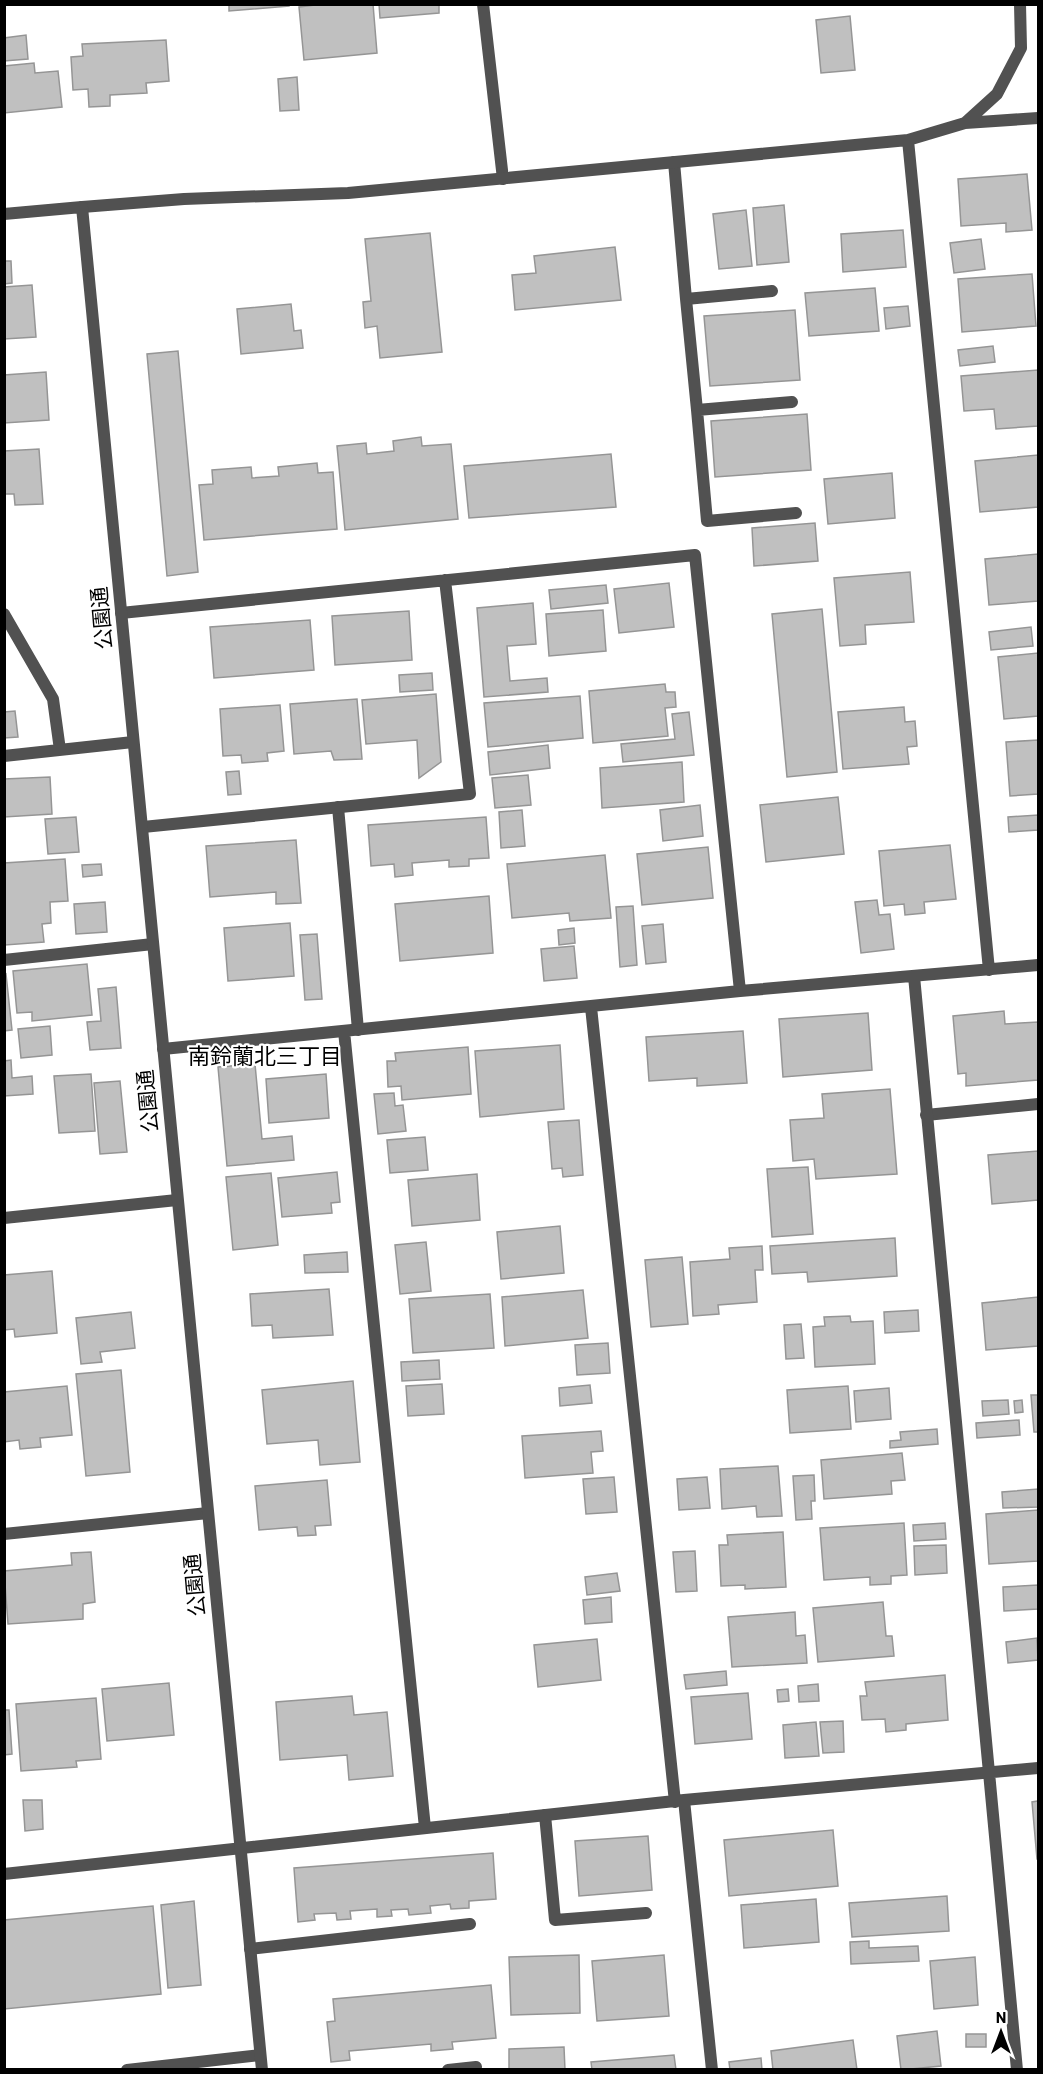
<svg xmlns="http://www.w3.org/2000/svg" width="1043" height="2074" font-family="Barlow,'Noto Sans JP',sans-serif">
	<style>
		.building { fill: #c0c0c0; stroke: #959595; stroke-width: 1.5 }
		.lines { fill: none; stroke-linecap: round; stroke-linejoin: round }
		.service { stroke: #515151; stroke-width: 12 }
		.minor { stroke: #515151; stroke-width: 12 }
		.tertiary { stroke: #515151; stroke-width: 12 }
		.labels { text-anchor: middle; stroke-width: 4.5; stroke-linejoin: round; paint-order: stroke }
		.street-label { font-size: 21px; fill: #000; stroke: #fff }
		.neighbourhood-label { font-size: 22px; fill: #000; stroke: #fff }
	</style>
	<rect width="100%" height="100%" fill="#fff"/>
	<path class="building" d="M229,4H289V6L229,11Z
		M323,4H373L377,53L304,60L299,7Z
		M379,4H439V13L380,18Z
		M850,16L855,70L821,73L816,20Z
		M26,35L28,59L4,61V38Z
		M166,40L169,81L146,83L147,93L110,95V106L89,107L88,89L73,90L71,57L83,56L82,44Z
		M34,63L35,73L58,71L62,107L4,113V66Z
		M297,77L299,110L280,111L278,79Z
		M1027,174L1032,230L1006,232V223L961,226L958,179Z
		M784,205L789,262L757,265L753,208Z
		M746,210L752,266L719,269L713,214Z
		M903,230L906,267L843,272L841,234Z
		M430,233L442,352L380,358L377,326L365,328L363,302L371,301L365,239Z
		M981,239L985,269L954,273L950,243Z
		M615,247L621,300L515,310L512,275L536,273L534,256Z
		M4,261H11L12,283L4,284Z
		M1032,274L1036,326L962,332L958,279Z
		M32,285L36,337L4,339V287Z
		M875,288L879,331L809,336L805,293Z
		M291,304L294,331L301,330L303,348L241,354L237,309Z
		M908,306L910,326L886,329L884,308Z
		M795,310L800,380L710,386L704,316Z
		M993,346L995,362L960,366L958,350Z
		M178,351L198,572L167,576L147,354Z
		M1038,370V426L996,429L994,409L964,411L961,376Z
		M46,372L49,420L4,423V375Z
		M807,414L811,470L715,477L711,421Z
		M421,437L422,446L451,444L458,519L345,530L337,446L366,443L367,454L394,451L393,441Z
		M39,449L43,504L15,505L14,494H4V451Z
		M611,454L616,507L469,518L464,466Z
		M1038,455V507L980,512L975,461Z
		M317,463L318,473L333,472L337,529L204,540L199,485L213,484L212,470L251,467L252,478L279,476L278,467Z
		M892,473L895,518L828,524L824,479Z
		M815,523L818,561L754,566L752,528Z
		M1038,554V601L989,605L985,559Z
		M910,572L914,622L865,625L866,644L840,646L834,578Z
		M669,583L674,627L619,633L614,589Z
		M606,585L608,603L551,609L549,590Z
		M533,603L536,644L507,646L510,681L547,678L548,692L484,697L477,608Z
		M822,609L837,772L787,777L772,614Z
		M603,610L606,651L549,656L546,614Z
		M409,611L412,660L335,665L332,616Z
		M310,620L314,670L214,678L210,627Z
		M1031,627L1033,646L991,650L989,632Z
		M1038,653V716L1004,719L998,657Z
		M432,673L433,690L400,692L399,675Z
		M665,684L666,692H675L676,707L665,708L668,736L593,743L589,691Z
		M436,694L441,762L419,778L417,740L366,744L362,700Z
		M580,696L583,738L488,747L484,703Z
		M357,699L362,759L334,760L331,751L294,754L290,704Z
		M280,705L284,751L267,753L268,761L242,763L241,755L223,756L220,709Z
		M904,707L905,722L915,721L917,746L907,747L909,764L843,769L838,712Z
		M15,711L18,737L4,738V712Z
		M689,712L694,755L623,762L621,744L675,739L672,714Z
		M1038,740V794L1010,796L1006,742Z
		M548,745L550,768L490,775L488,752Z
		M682,762L684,802L602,808L600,768Z
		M239,771L241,794L228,795L226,772Z
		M528,775L531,805L495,808L492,778Z
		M50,777L52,814L4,817V779Z
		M838,797L844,854L766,862L760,805Z
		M700,805L703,836L663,841L660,810Z
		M522,810L525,846L501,848L499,812Z
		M1038,815V830L1009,832L1008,817Z
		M76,817L79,852L48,854L45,819Z
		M486,817L489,858L469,859V866L449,867V860L412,863L413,875L395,877L394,864L371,866L368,825Z
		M296,840L301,903L276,904V892L210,897L206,846Z
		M950,845L956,899L924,902L925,913L905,915L904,904L884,906L879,851Z
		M708,847L713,898L642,905L637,854Z
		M605,855L611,918L570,921L569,913L512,918L507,864Z
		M65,859L68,901L50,902L51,923L42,924L44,942L5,945L4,863Z
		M101,864L102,875L83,877L82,865Z
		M489,896L493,953L400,961L395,904Z
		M877,900L879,915L890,914L894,949L861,953L855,902Z
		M105,902L107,932L76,934L74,904Z
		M633,906L637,965L620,967L616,907Z
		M290,923L294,976L228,981L224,928Z
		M663,924L666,962L646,964L642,926Z
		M574,928L575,943L559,945L558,930Z
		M317,934L322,999L305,1000L300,935Z
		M574,946L577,978L544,981L541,949Z
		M87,964L92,1015L32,1021V1012L17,1013L13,971Z
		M6,974L12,1030L4,1031V975Z
		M116,987L121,1048L90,1050L87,1022L101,1021L98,989Z
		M1004,1011L1005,1024L1038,1022V1080L966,1086V1073L958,1074L953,1016Z
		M868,1013L872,1070L783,1077L779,1019Z
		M50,1026L52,1055L21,1058L18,1029Z
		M743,1031L747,1083L697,1086V1078L649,1081L646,1037Z
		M560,1045L564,1109L480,1117L475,1051Z
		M468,1047L471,1094L402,1100L401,1086L388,1087L387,1061H396L395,1053Z
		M11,1060L12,1078L32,1076L33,1094L4,1096V1061Z
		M255,1064L262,1139L292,1136L294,1160L227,1166L218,1067Z
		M91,1074L95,1131L59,1133L54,1076Z
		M326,1074L329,1118L269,1123L266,1079Z
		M120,1081L127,1152L100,1154L94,1083Z
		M890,1089L897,1174L816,1179L814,1159L793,1161L790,1120L824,1118L822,1094Z
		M394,1093L395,1106L403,1105L406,1131L378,1134L374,1094Z
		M579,1120L583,1175L563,1177L562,1168L552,1169L548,1122Z
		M425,1137L428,1170L390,1173L387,1140Z
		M1038,1151V1206V1200L992,1204L988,1155Z
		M808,1167L813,1234L772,1237L767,1169Z
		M337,1172L340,1202L331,1203L332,1213L282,1217L278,1178Z
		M271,1173L278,1245L233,1250L226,1177Z
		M477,1174L480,1220L412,1226L408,1180Z
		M560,1226L564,1273L501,1279L497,1232Z
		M895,1238L897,1276L808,1282L807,1272L772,1274L770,1246Z
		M426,1242L431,1291L400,1294L395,1245Z
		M762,1246L763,1270H755L757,1302L718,1305L719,1314L693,1316L690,1262L730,1259L729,1248Z
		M347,1252L348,1272L305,1273L304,1255Z
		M682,1257L688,1324L651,1327L645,1260Z
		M52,1271L57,1333L15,1337L14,1329L4,1330V1275Z
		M329,1289L333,1335L273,1338L272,1325L252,1326L250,1294Z
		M583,1290L588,1338L505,1346L502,1297Z
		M490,1294L494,1348L413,1353L409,1299Z
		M1038,1297V1346L986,1350L982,1303Z
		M918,1310L919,1331L885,1333L884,1312Z
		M131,1312L135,1348L100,1352L102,1362L81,1364L76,1318Z
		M850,1316L851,1322L873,1321L875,1364L815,1367L813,1327L825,1326L824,1317Z
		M801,1324L804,1358L786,1359L784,1325Z
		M608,1343L610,1373L577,1375L575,1345Z
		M439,1360L440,1379L402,1381L401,1362Z
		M121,1370L130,1472L86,1476L76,1374Z
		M353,1381L360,1462L320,1465L318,1440L267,1444L262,1390Z
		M442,1384L444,1414L408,1416L406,1386Z
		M590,1385L592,1403L560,1406L559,1388Z
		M67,1386L72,1435L40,1438L41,1447L20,1449L19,1440L4,1442V1392Z
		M848,1386L851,1429L790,1433L787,1390Z
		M889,1388L891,1419L856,1422L854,1391Z
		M1031,1395H1038V1432H1034Z
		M1008,1400L1009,1414L983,1416L982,1401Z
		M1022,1400L1023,1412L1015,1413L1014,1401Z
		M1019,1420L1020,1435L977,1438L976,1423Z
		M937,1429L938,1444L890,1448V1441L901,1440L900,1432Z
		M601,1431L603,1451L591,1452L593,1473L525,1478L522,1436Z
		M902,1453L905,1480L891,1481L892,1494L824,1499L821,1460Z
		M778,1466L782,1516L757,1517L756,1506L722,1509L720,1469Z
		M814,1475L815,1501H811L812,1519L796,1520L793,1476Z
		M614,1477L617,1512L586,1514L583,1479Z
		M707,1477L710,1508L679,1510L677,1479Z
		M327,1480L331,1525L315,1526L316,1535L298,1536L297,1527L259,1530L255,1486Z
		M1038,1489V1507L1003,1508L1002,1492Z
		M1038,1510V1561L989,1564L986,1514Z
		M904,1523L907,1575L891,1576V1584L870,1585V1577L824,1580L820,1528Z
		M945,1523L946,1539L914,1541L913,1525Z
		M783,1532L786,1587L745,1589V1585L721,1586L719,1545H728L727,1535Z
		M946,1545L947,1573L915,1575L914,1546Z
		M695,1551L697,1591L676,1592L673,1552Z
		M91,1552L95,1602L83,1604V1619L8,1624L4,1571L72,1565L71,1553Z
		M617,1573L620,1591L587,1595L585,1577Z
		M1038,1585V1609L1004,1611L1003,1587Z
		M611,1597L612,1622L585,1624L583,1600Z
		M883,1602L886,1636H892L894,1656L818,1662L813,1608Z
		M795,1612L796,1636L805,1635L807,1663L732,1667L728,1617Z
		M1037,1638L1038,1660L1008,1663L1006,1642Z
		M597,1639L601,1680L538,1687L534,1645Z
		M726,1671L727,1685L686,1689L684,1675Z
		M945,1675L948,1720L906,1724V1730L886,1732L885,1719L862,1720L860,1696H867L865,1682Z
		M169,1683L174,1735L107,1741L102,1689Z
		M818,1684L819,1701L799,1702L798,1686Z
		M788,1689L789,1701L778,1702L777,1690Z
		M748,1693L752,1739L695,1744L691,1697Z
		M352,1696L354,1715L387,1712L393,1776L349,1780L347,1755L280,1760L276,1702Z
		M96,1698L101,1759L76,1761L77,1767L21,1771L16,1704Z
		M4,1710H9L12,1754L4,1755Z
		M843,1721L844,1752L823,1753L820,1722Z
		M816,1722L819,1756L785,1758L783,1725Z
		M23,1800H42L43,1829L25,1831Z
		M1038,1801V1859H1037L1032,1802Z
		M833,1830L838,1886L729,1896L724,1840Z
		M648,1836L652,1890L579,1896L575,1841Z
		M493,1853L496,1899L469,1901V1908L451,1909L450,1904L430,1906L431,1913L409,1915L408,1909L391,1910L392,1916L377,1917V1909L350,1911L351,1919L337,1920L336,1913L314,1914L315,1920L298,1922L294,1868Z
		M947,1896L949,1931L852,1937L849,1903Z
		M816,1899L819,1942L744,1948L741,1905Z
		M194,1901L201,1985L168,1988L161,1905Z
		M153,1906L161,1994L4,2009V1920Z
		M869,1941V1948L918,1946L919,1961L851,1964L850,1942Z
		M579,1955L580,2013L511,2015L509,1957Z
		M664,1955L669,2016L597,2021L592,1961Z
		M975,1957L978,2005L934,2009L930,1961Z
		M491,1985L496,2038L452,2042L453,2049L431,2051V2044L349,2051L350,2060L331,2062L327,2022L335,2021L333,1999Z
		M937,2031L941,2066L901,2070L897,2036Z
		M966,2034H986V2047H966Z
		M853,2040L857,2070H773L771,2051Z
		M564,2047L565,2070H509V2049Z
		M674,2055L676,2070H592L591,2062Z
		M761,2058L762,2070H730L729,2062Z"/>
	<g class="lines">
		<path class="service" d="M483,4L503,179
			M674,162L686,299L772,291
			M686,299L697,410L792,402
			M697,410L707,521L796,513
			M338,807L358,1030
			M926,1115L1038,1104
			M545,1815L555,1920L646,1913
			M250,1949L470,1924
			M127,2070L260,2055
			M448,2070L476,2067"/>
		<path class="minor" d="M965,123L1038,118
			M908,140L989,970
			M82,207L184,199L348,193L908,140L965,123L997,94L1021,48L1020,4
			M121,613L695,555L740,991
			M4,614L53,699L60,750
			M4,756L133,742
			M143,827L470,794L445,580
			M4,960L153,944
			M914,976L1017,2070
			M591,1007L675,1802
			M344,1031L425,1828
			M163,1049L740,991L1038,965
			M4,1218L177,1200
			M4,1534L208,1513
			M684,1800L712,2070
			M4,1874L684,1800L1038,1768"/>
		<path class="tertiary" d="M4,214L82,207L262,2070"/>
	</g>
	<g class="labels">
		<g class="street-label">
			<text transform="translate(102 618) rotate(-95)" y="7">公園通</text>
			<text transform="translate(148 1101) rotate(-95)" y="7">公園通</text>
			<text transform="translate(195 1585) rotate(-95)" y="7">公園通</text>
		</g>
		<g class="neighbourhood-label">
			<text x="265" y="1064">南鈴蘭北三丁目</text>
		</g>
	</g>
	<rect width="1043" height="2074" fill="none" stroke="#000000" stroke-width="12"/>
	<g transform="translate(1001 2032)" stroke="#ffffff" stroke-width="4.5" paint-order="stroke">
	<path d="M0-4.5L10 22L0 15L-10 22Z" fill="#000000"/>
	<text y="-9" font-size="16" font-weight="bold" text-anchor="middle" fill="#000000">N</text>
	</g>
</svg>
